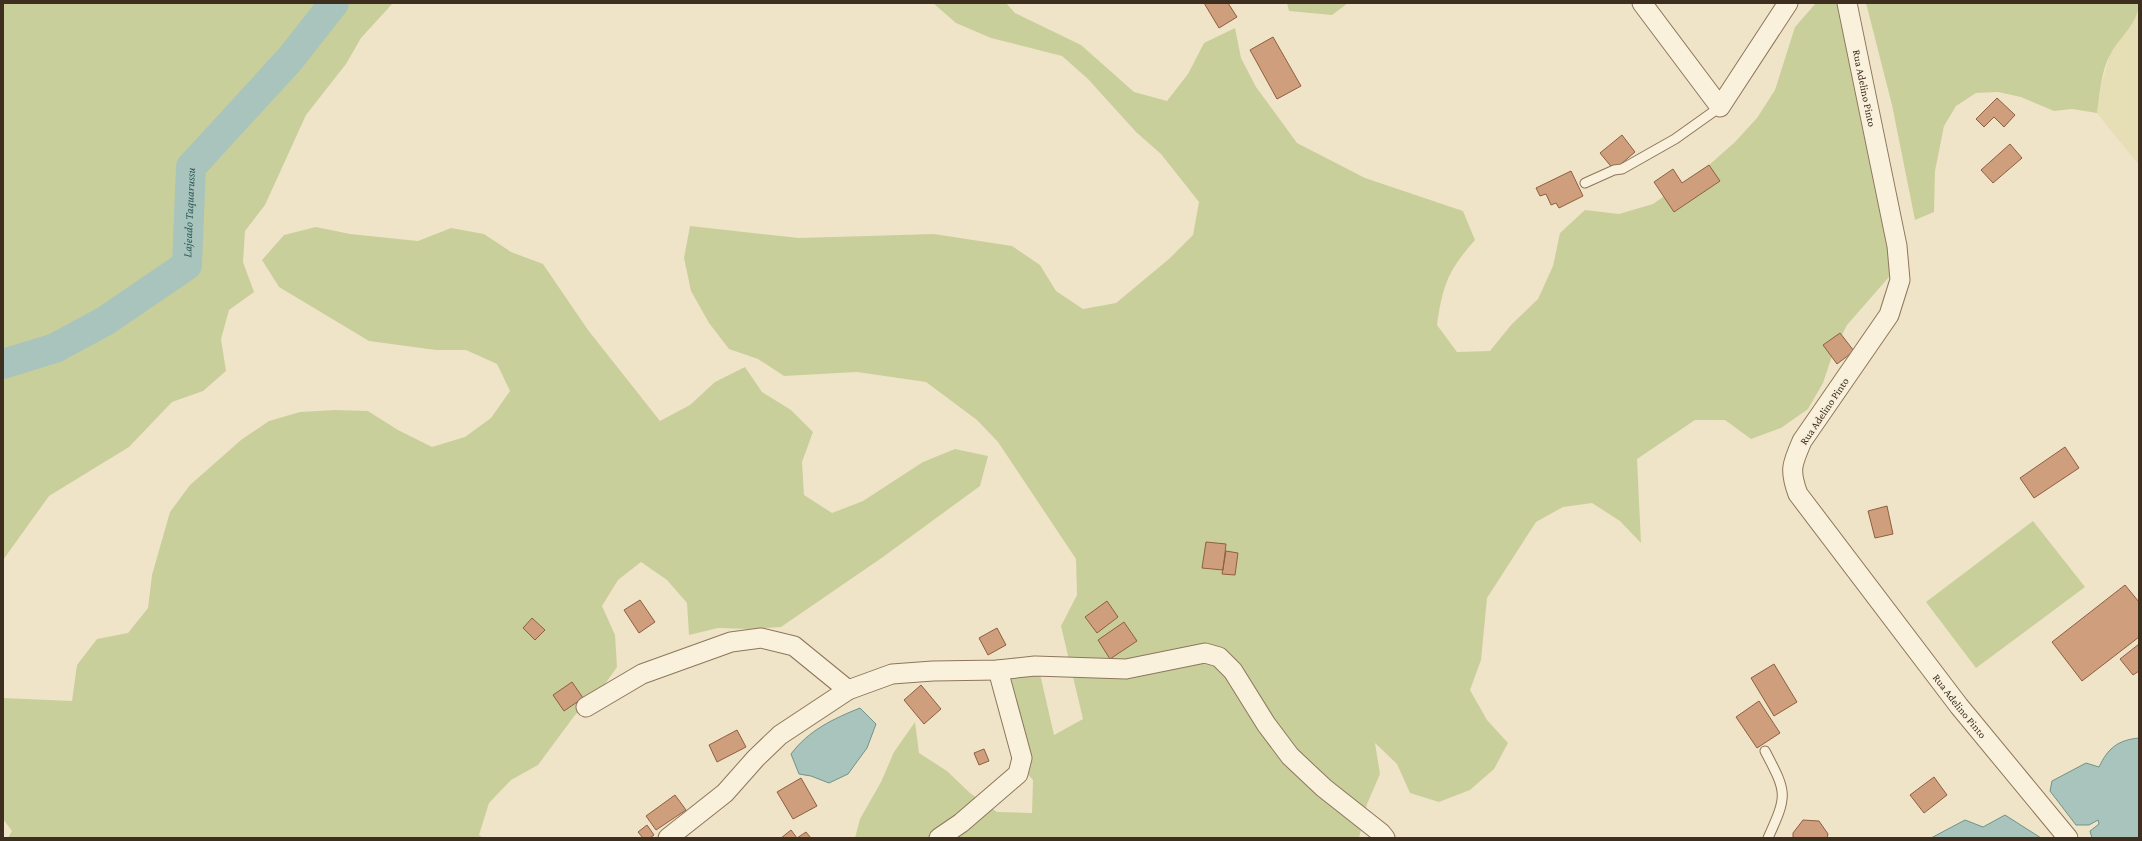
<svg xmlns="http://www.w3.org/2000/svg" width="2142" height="841" font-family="'Crimson Pro',serif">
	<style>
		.farmland { fill: #e6deb5 }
		.green { fill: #c9cf9b }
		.water { fill: #a9c4bc; stroke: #6f938a }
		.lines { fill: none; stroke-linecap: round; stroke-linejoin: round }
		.river { stroke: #a9c4bc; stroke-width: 30 }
		.building { fill: #cf9f7d; stroke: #8d5f41 }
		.service-casing { stroke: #8d765c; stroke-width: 11 }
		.minor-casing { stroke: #8d765c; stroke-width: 21 }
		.service { stroke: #faf1dc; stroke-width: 9 }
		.minor { stroke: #faf1dc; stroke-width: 19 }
		.labels { text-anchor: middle; stroke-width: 3; stroke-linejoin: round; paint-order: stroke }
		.street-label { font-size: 11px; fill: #3d2e20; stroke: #f7eed8 }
		.water-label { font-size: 12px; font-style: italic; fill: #2f5d5a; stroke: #f7eed8 }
	</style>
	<rect width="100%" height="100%" fill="#f0e4c8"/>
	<path class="farmland" d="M2139,12V165L2097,113L2101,86L2110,54Z"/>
	<path class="green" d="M3,3H393L361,38L346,64L306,115L265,205L245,231L243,262L254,292L229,310L221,339L226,371L203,391L172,402L129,447L49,496L3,560Z
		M933,3H1006L1015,13L1081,45L1134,92L1167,101L1188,74L1204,43L1235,28L1241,58L1256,87L1297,143L1365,178L1463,211L1475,240C1448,271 1443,284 1437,325L1457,352L1490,351L1511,325L1538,299L1553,266L1560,233L1585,210L1619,214L1653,204L1709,165L1735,142L1757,118L1775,90L1795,27L1816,3H1843L1894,262L1889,277L1847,325L1833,353L1823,383L1808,409L1781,428L1751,439L1725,420H1695L1637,459L1641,543L1620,521L1592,503L1563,507L1536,522L1487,598L1481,660L1470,690L1487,720L1508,743L1494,769L1470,790L1439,802L1410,793L1397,764L1375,743L1380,774L1367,804L1359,838H855L860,819L881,782L894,752L915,722L919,753L947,771L970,793L997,812L1032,813L1033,780L1013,757L1011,692L1013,657L1040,674L1054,735L1083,719L1061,626L1077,595L1076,559L998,442L977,420L926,382L857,372L784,376L758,359L729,349L709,323L691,291L684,258L690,226L799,238L934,234L1012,246L1040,265L1056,291L1083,309L1116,303L1169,259L1193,235L1199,202L1161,154L1136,132L1088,79L1062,56L991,38L956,23Z
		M1287,3H1348L1332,15L1289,11Z
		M1866,3H2139C2139,22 2120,37 2111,53C2101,70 2100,93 2097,113L2072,109L2054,111L2021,97L1998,92L1976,93L1956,106L1944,126L1935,171L1934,212L1915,220L1892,105Z
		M316,227L350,234L418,241L451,228L484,234L511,252L543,264L588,330L660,421L690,405L715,382L745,367L762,392L791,410L813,432L802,462L804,495L832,513L863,501L923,462L955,449L988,456L980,486L883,557L781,627L749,629L718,628L689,635L687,603L667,580L641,562L618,580L602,606L615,635L617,667L598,694L575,715L538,765L511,780L489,803L479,835L483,838H8L12,831L3,819V698L72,701L77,665L97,639L128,633L148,608L152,575L170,512L190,485L241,440L269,421L300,412L335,410L368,411L398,430L432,447L465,437L491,418L510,391L497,364L466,350H436L369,341L279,287L262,260L284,235Z
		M2033,521L2085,587L1976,668L1926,602Z"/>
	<path class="water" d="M860,708L876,724L867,748L848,774L829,783L811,776L799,774L791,754C809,730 833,719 860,708Z
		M2139,738V838H2092L2090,831L2099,824L2098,820L2089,825H2076L2050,791L2052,781L2086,763L2099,767C2108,748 2118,740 2139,738Z
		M2005,815L2041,838H1931L1965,820L1983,827Z"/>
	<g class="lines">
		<path class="river" id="s1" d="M3,364L55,348L105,321L187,265L191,167L290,59L334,3"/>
	</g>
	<path class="building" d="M1204,3H1228L1237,17L1219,28Z
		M1273,37L1301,86L1277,99L1250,50Z
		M1997,98L2015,115L2004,127L1994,117L1984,127L1976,119Z
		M1622,135L1635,152L1614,170L1600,153Z
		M2010,144L2022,158L1993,183L1981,170Z
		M1709,165L1720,181L1674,212L1654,182L1673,169L1682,183Z
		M1571,171L1583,196L1559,208L1556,203L1551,205L1546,194L1540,196L1536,188Z
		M1840,333L1854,351L1837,364L1823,345Z
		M2065,447L2079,468L2034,498L2020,478Z
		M1887,506L1893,534L1875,538L1868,511Z
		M1206,542L1226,544L1223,570L1202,568Z
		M1226,551L1238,553L1235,575L1222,574Z
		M2125,585L2139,602V637L2082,681L2052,642Z
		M640,600L655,622L639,633L624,610Z
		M1107,601L1118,617L1097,633L1085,617Z
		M532,618L545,630L535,640L523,628Z
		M1124,622L1137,641L1110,659L1098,640Z
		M997,628L1006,645L988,655L979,638Z
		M2139,644V671L2133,675L2120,659Z
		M1774,664L1797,702L1774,716L1751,678Z
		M572,682L583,698L564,711L553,695Z
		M921,685L941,709L924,724L904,700Z
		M1759,701L1780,733L1757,748L1736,717Z
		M737,730L746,747L717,762L709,745Z
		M984,749L989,761L979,765L974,753Z
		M1934,777L1947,795L1924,813L1910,795Z
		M801,778L817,806L793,819L777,792Z
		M675,795L686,810L656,830L646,816Z
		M1803,820L1819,821L1828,834L1827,838H1793V833Z
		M647,825L654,835L650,838H643L638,832Z
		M791,830L797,838L806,832L811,838H781Z"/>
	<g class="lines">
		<defs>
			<path id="service" d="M1585,183L1614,170L1622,169L1675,139L1720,107
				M1765,751C1787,793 1788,794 1768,838"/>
			<g id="minor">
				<path d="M1642,3L1720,107L1788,3"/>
				<path id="s2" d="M1847,3L1897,246L1900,280L1889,315L1802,441C1792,464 1789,470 1798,494L1959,706L2068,838"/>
				<path d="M586,707L642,674L731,642L761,638L794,646L848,690"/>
				<path d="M668,838L725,793L756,758L780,735L848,690L892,674L933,671L998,670L1035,666L1126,669L1205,653L1219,657L1233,671L1266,724L1290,756L1324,788L1381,833L1385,838"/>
				<path d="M939,838L961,823L1018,774L1022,758L998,670"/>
			</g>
		</defs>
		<use href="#service" class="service-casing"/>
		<use href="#minor" class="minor-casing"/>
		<use href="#service" class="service"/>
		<use href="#minor" class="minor"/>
	</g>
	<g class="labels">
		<g class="street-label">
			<text dy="4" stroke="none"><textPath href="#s2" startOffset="87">Rua Adelino Pinto</textPath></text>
			<text transform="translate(1824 411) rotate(-56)" y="4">Rua Adelino Pinto</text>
			<text dy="4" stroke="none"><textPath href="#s2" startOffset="794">Rua Adelino Pinto</textPath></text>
		</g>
		<g class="water-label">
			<text dy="4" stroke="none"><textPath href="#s1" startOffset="263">Lajeado Taquarussu</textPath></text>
		</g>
	</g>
	<rect width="2142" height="841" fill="none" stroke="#3d2e20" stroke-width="8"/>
</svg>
